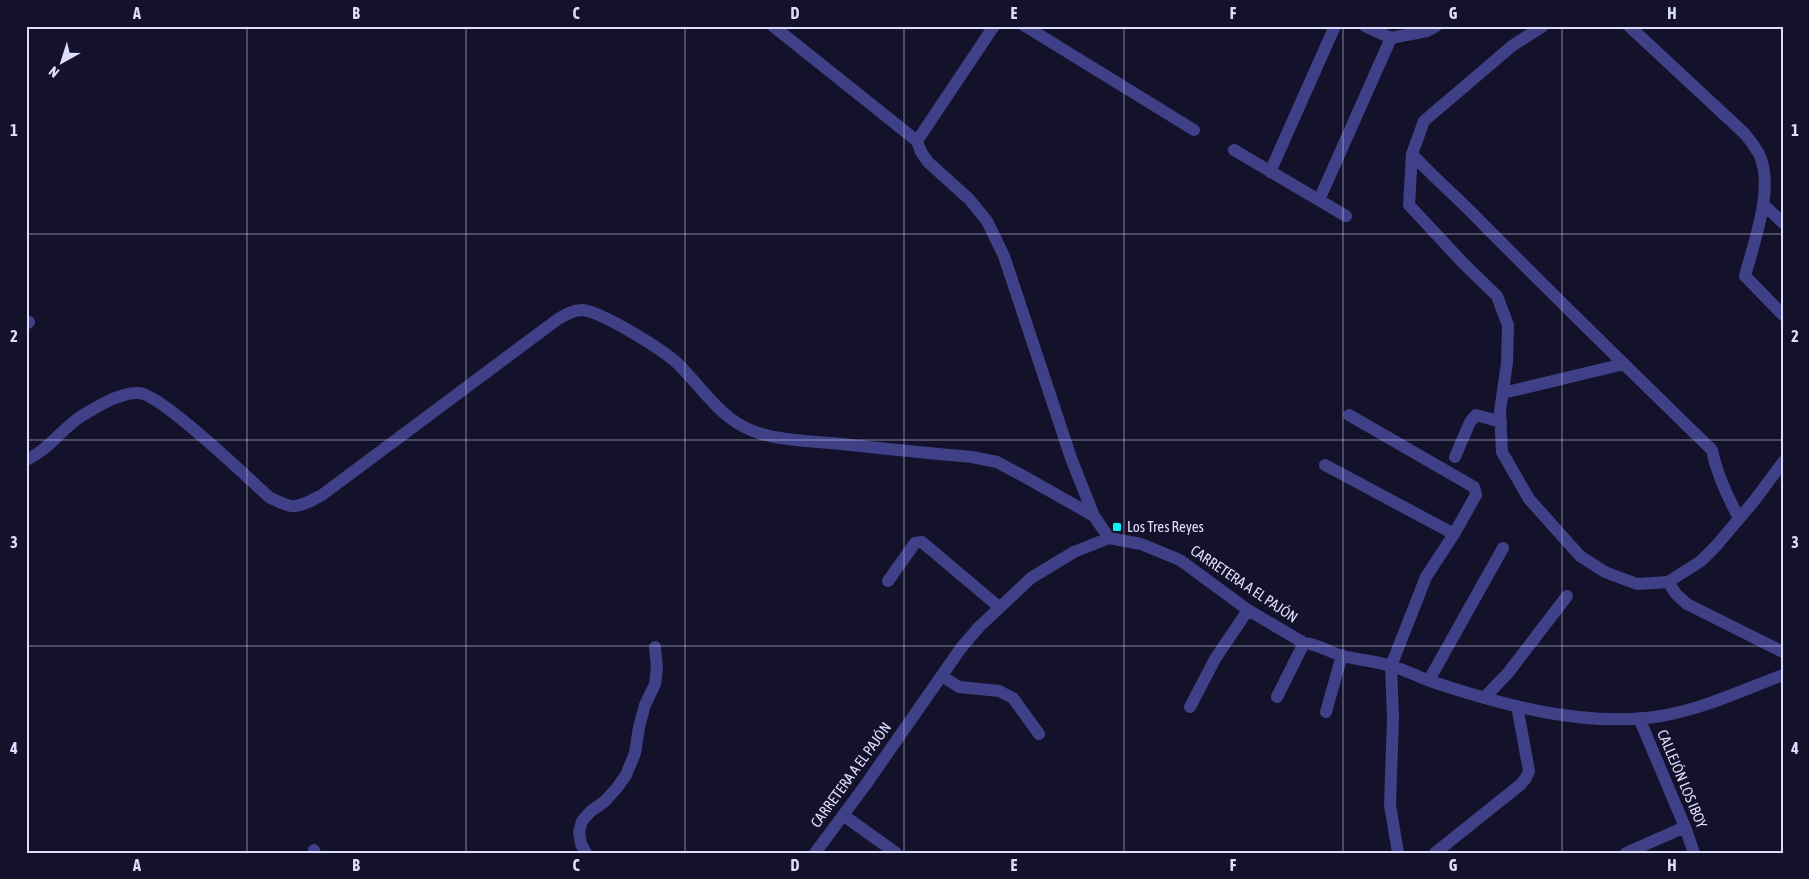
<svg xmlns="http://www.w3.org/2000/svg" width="1809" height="879" font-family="'Asap Condensed',sans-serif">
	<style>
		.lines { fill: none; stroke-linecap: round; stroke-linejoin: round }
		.minor { stroke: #3f4087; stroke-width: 12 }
		.grid { fill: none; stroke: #dedcfe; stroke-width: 1; stroke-opacity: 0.55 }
		.poi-dot { fill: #0fedf7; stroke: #14122a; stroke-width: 2 }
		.labels { text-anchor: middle; stroke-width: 4; stroke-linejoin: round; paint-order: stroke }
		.poi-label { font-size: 15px; fill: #dedcfe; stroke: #14122a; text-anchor: start }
		.street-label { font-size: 15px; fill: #dedcfe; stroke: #14122a }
		.neatline { fill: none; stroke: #dedcfe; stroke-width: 2 }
		.grid-label { font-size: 16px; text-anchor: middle; font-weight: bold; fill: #dedcfe }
	</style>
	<rect width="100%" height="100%" fill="#14122a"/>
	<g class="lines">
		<path class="minor" d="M773,26L917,141
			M994,26L917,141L921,152L928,162L969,199L987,221L1004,256L1071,458L1094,516L1109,538
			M1025,26L1194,130
			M1365,26L1391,38L1427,31L1436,26
			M1543,26L1512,46L1424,121L1412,154C1434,178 1458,198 1480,221C1556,298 1634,374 1712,450C1717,475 1727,496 1739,518
			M1629,26L1745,134C1750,140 1755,147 1759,154C1775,187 1754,242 1745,276L1783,315
			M1234,150L1346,216
			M1412,154L1409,205L1464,264L1497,296L1508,325L1507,363L1500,411L1502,452L1529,499L1580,556L1605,572L1637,584L1668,582
			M1270,172L1335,26
			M1319,200L1391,38
			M1764,205L1783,223
			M26,324L29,322
			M1503,393L1624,364
			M1349,415L1474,487L1476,495L1454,534L1426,577L1391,666L1393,718L1390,805L1398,853
			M1455,457L1470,422L1476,415L1501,422
			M26,460C49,450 62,428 83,415C99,406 120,392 139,393C161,394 248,478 269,497C295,511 297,508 322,495L558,319C565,315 573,310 582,310C601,311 663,350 677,363C702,387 719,418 753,431C776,440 807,441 832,443C878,448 925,453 972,457L997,462L1025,477L1094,516
			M1783,462L1754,501L1716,546L1701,561L1668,582L1676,594L1687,604L1783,652
			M1325,465L1454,534
			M888,581L915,543L922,542L999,607
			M942,676L959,687L999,691L1013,698L1039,734
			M1429,680L1503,548
			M1277,697L1304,643
			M1484,698L1508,673L1567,596
			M1190,707L1215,659L1248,610
			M1326,712L1342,655
			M1639,718L1685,827L1694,853
			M843,815L896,853
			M314,850L315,853
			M586,853L581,844L579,832L582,821L591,811L604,802L616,789L626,775L635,753L639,727L645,705L655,684L657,668L655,647
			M815,853L864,787L961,648L979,627L1031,578L1074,552L1109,538L1141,544L1180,560L1248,610L1304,643C1318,644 1329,652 1343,656C1359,660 1376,661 1391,666C1405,670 1417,676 1430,681C1502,705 1584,728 1661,716C1703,709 1743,690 1783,675
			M1435,853L1520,785L1526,778L1529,771L1517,706
			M1626,853L1685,827"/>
	</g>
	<path class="grid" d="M247,26V853M466,26V853M685,26V853M904,26V853M1124,26V853M1343,26V853M1562,26V853M26,234H1783M26,440H1783M26,646H1783"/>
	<rect class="poi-dot" x="1112" y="522" width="10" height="10" rx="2.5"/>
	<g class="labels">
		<g class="poi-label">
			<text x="1127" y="532">Los Tres Reyes</text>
		</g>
		<g class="street-label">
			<text transform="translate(1244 584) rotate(34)" y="5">CARRETERA A EL PAJÓN</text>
			<text transform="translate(851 775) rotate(-54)" y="5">CARRETERA A EL PAJÓN</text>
			<text transform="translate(1682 779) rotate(67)" y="5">CALLEJÓN LOS IBOY</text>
		</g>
	</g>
	<rect width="1809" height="879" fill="none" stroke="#14122a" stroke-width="55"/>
	<g transform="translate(62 62) rotate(219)" stroke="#14122a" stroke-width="4" paint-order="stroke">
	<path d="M0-4L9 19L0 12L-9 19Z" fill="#dedcfe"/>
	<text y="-8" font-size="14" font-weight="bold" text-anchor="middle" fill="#dedcfe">N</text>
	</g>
	<rect x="28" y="28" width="1754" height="824" class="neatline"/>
	<g class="grid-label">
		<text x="137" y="19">A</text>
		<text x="356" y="19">B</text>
		<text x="576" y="19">C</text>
		<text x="795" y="19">D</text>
		<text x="1014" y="19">E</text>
		<text x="1233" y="19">F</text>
		<text x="1453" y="19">G</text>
		<text x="1672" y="19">H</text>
		<text x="14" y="136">1</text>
		<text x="1795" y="136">1</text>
		<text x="14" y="342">2</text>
		<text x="1795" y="342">2</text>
		<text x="14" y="548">3</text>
		<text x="1795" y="548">3</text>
		<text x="14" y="754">4</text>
		<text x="1795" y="754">4</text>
		<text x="137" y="871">A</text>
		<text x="356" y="871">B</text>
		<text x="576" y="871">C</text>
		<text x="795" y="871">D</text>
		<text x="1014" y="871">E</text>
		<text x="1233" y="871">F</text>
		<text x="1453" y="871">G</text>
		<text x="1672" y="871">H</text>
	</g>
</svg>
